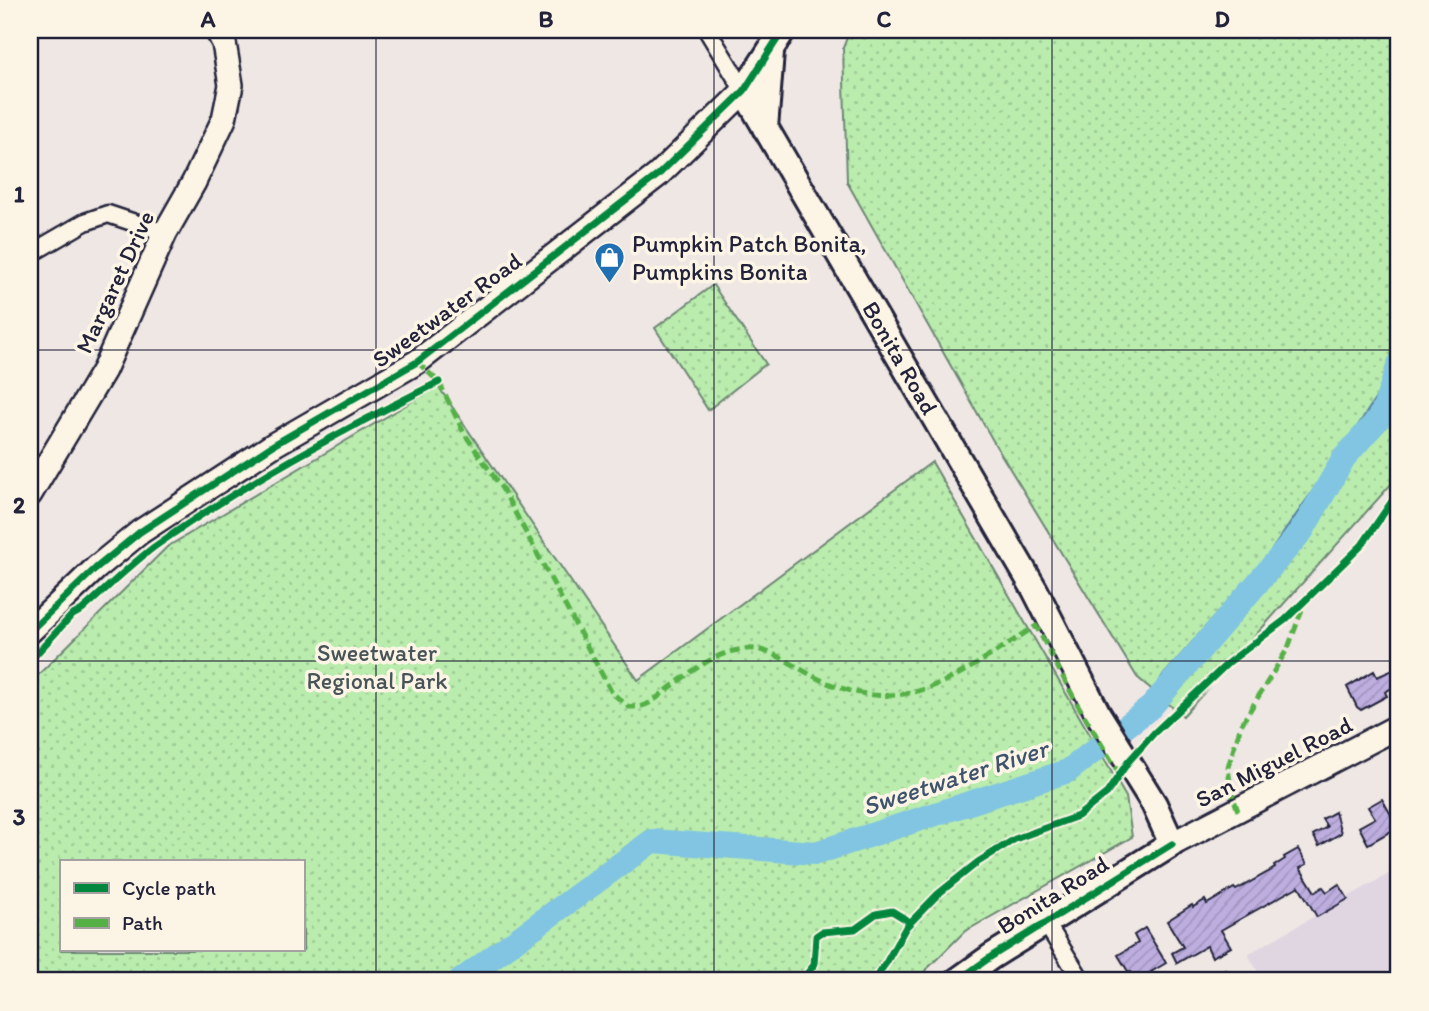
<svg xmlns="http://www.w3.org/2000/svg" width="1429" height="1011" font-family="Itim,sans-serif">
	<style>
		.built { fill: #e0d6e2 }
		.green { fill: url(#green-dots); stroke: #6e8774; stroke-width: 2; fill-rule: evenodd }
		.water { fill: url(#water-ripples); stroke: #5b849f; stroke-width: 2 }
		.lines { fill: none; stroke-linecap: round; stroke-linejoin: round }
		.river { stroke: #81c5e2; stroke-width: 24 }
		.building { fill: url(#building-hatch); stroke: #22223b; stroke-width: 2 }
		.street-casing { stroke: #22223b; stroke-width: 21 }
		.secondary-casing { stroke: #22223b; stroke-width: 28 }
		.primary-casing { stroke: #22223b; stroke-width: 30 }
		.street { stroke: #fcf5e5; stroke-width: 16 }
		.secondary { stroke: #fcf5e5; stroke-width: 23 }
		.primary { stroke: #fcf5e5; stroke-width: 24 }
		.quiet { stroke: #55b146; stroke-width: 5; stroke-dasharray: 10 5; stroke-linecap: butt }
		.cycleway-casing { stroke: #fcf5e5; stroke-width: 11 }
		.cycleway { stroke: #00873e; stroke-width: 7 }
		.grid { fill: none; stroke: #22223b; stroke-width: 2; stroke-opacity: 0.55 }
		.labels { text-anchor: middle; stroke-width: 7; stroke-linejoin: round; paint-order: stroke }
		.poi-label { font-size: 24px; fill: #22223b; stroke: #fcf5e5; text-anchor: start }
		.street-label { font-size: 24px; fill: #22223b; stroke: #fcf5e5 }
		.park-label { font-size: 24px; fill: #485458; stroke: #fcf5e5 }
		.water-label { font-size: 26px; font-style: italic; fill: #3e536d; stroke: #fcf5e5 }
		.neatline { fill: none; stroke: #22223b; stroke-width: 2.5 }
		.grid-label { font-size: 23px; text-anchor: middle; font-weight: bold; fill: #22223b }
	</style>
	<defs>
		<pattern id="green-dots" width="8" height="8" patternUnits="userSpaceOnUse" patternTransform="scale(1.75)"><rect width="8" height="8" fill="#b9ecad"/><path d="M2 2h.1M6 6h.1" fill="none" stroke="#9fca96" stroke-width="1.8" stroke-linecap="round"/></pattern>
		<pattern id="water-ripples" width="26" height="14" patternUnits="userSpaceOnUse" patternTransform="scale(1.75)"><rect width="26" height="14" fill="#81c5e2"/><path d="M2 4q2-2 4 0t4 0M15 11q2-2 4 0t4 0" fill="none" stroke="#6fa9c3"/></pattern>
		<pattern id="building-hatch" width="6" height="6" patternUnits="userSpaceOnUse" patternTransform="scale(1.75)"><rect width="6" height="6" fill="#bdaedf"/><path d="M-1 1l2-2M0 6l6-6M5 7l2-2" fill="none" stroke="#a295c0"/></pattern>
	</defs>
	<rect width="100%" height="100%" fill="#efe7e4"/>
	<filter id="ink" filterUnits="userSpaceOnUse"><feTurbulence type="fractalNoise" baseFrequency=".0143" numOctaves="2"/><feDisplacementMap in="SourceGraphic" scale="14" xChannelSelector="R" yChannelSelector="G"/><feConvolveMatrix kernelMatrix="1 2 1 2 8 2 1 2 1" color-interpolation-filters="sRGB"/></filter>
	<g filter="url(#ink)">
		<path class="built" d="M1399,868V981H1263L1248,954Z"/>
		<path class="green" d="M850,30H1399V466L1394,481L1183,716L1137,677L996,446L847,182L843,48Z
			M713,285L766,364L708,410L655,328Z
			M438,386L638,680L932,462L1126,797L1132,837L964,932L915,981H30V683L167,547ZM61,862H303V950H61Z"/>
		<path class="water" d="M1399,330V348L1384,394L1267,566L1167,683L1161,678L1268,555L1353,433L1381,390Z"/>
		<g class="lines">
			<path class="river" d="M460,981L652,841L816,853L1068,771L1151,707L1302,531L1344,458L1382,415L1399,364"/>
		</g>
		<path class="building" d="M1393,670L1399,684L1385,692L1387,696L1361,710L1357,707L1347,687L1374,671L1377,677Z
			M1382,799L1398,827L1368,844L1359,827L1375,818L1368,807Z
			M1335,812L1341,833L1319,846L1313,835L1327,827L1322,819Z
			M1298,849L1307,864L1300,868L1315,892L1323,887L1327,892L1339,884L1348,899L1317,917L1299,886L1221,930L1231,947L1212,957L1207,946L1177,963L1172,953L1183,947L1167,921L1192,905L1193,907L1205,900L1207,904L1234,888L1236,890L1275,868L1274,866L1285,859L1284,857Z
			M1145,928L1166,963L1151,972L1153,974L1137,981L1131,972L1129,973L1118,955L1138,943L1134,935Z
			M1225,969L1232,981H1203Z"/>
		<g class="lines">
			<defs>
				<path id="street" d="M707,30L744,91
					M30,254L85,222L108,214L165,233
					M1046,923L1082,981"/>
				<path id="secondary" d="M30,494L104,370L165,233L194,182L224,119L231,85L224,43L217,30
					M30,631L96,568L140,532L275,444L417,362L658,175L744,91
					M1172,844L1399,726"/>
				<path id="primary" d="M783,30L744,91L1035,590L1098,714L1154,804L1172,844L992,956L957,981
					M765,128L771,52"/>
			</defs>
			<use href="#street" class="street-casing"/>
			<use href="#secondary" class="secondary-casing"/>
			<use href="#primary" class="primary-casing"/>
			<use href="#street" class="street"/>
			<use href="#secondary" class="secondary"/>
			<use href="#primary" class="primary"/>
			<path class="quiet" d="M417,362L439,382L464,433L503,490L612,693L629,707C634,707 640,707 645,705C652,703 660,695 667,690C691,672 714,652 745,649C768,646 794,666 813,676C906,724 959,674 1036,626L1075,700L1120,775
				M1238,811L1231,791L1228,767L1241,725L1288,648L1303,607"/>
			<defs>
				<path id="cycleway" d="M30,631L96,568L140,532L275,444L417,362L658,175L744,91L783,30
					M30,661L71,616L82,610C106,589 129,566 154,547C244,483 341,431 439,382
					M801,981L814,965L816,936L822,932L855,929L876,914L892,911L910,922
					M873,981L886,963L906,927L938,894L978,862L1015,839L1078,816L1107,793L1128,762L1154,733L1229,662L1285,620L1362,545L1399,491
					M957,981L992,956L1172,844"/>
			</defs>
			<use href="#cycleway" class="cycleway-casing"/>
			<use href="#cycleway" class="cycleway"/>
		</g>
	</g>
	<path class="grid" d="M376,30V981M714,30V981M1052,30V981M30,350H1399M30,661H1399"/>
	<defs>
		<symbol id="shop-pin" viewBox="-11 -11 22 30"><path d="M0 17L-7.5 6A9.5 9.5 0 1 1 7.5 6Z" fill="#1f6fb2" stroke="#fcf5e5"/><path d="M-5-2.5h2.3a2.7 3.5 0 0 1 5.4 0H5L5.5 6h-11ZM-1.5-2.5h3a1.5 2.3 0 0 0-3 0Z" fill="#fff"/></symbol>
	</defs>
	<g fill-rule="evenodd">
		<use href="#shop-pin" x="592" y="240" width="35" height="47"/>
	</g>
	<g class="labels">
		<g class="poi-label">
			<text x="632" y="252">Pumpkin Patch Bonita,<tspan x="632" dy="28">Pumpkins Bonita</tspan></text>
		</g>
		<g class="street-label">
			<text transform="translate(115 282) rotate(-65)" y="8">Margaret Drive</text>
			<text transform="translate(447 310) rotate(-36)" y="8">Sweetwater Road</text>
			<text transform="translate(900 358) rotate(60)" y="8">Bonita Road</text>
			<text transform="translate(1274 762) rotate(-27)" y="8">San Miguel Road</text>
			<text transform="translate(1053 895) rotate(-32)" y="8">Bonita Road</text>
		</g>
		<g class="park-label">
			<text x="377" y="661">Sweetwater<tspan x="377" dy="28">Regional Park</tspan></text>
		</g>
		<g class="water-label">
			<text transform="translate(955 777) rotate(-18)" y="9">Sweetwater River</text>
		</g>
	</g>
	<rect width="1429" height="1011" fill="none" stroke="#fcf5e5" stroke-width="77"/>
	<rect x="60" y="860" width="245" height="91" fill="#fcf5e5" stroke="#a5a1a1" stroke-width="2"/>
	<rect x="74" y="883" width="35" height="10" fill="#00873e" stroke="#a5a1a1" stroke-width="2"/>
	<text x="122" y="895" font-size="21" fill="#22223b">Cycle path</text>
	<rect x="74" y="918" width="35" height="10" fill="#55b146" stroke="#a5a1a1" stroke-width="2"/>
	<text x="122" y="930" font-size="21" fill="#22223b">Path</text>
	<rect x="38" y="38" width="1352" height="934" class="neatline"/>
	<g class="grid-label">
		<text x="208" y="27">A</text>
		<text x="546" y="27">B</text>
		<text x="884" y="27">C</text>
		<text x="1222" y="27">D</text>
		<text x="19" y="202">1</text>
		<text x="19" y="513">2</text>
		<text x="19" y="825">3</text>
	</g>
</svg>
